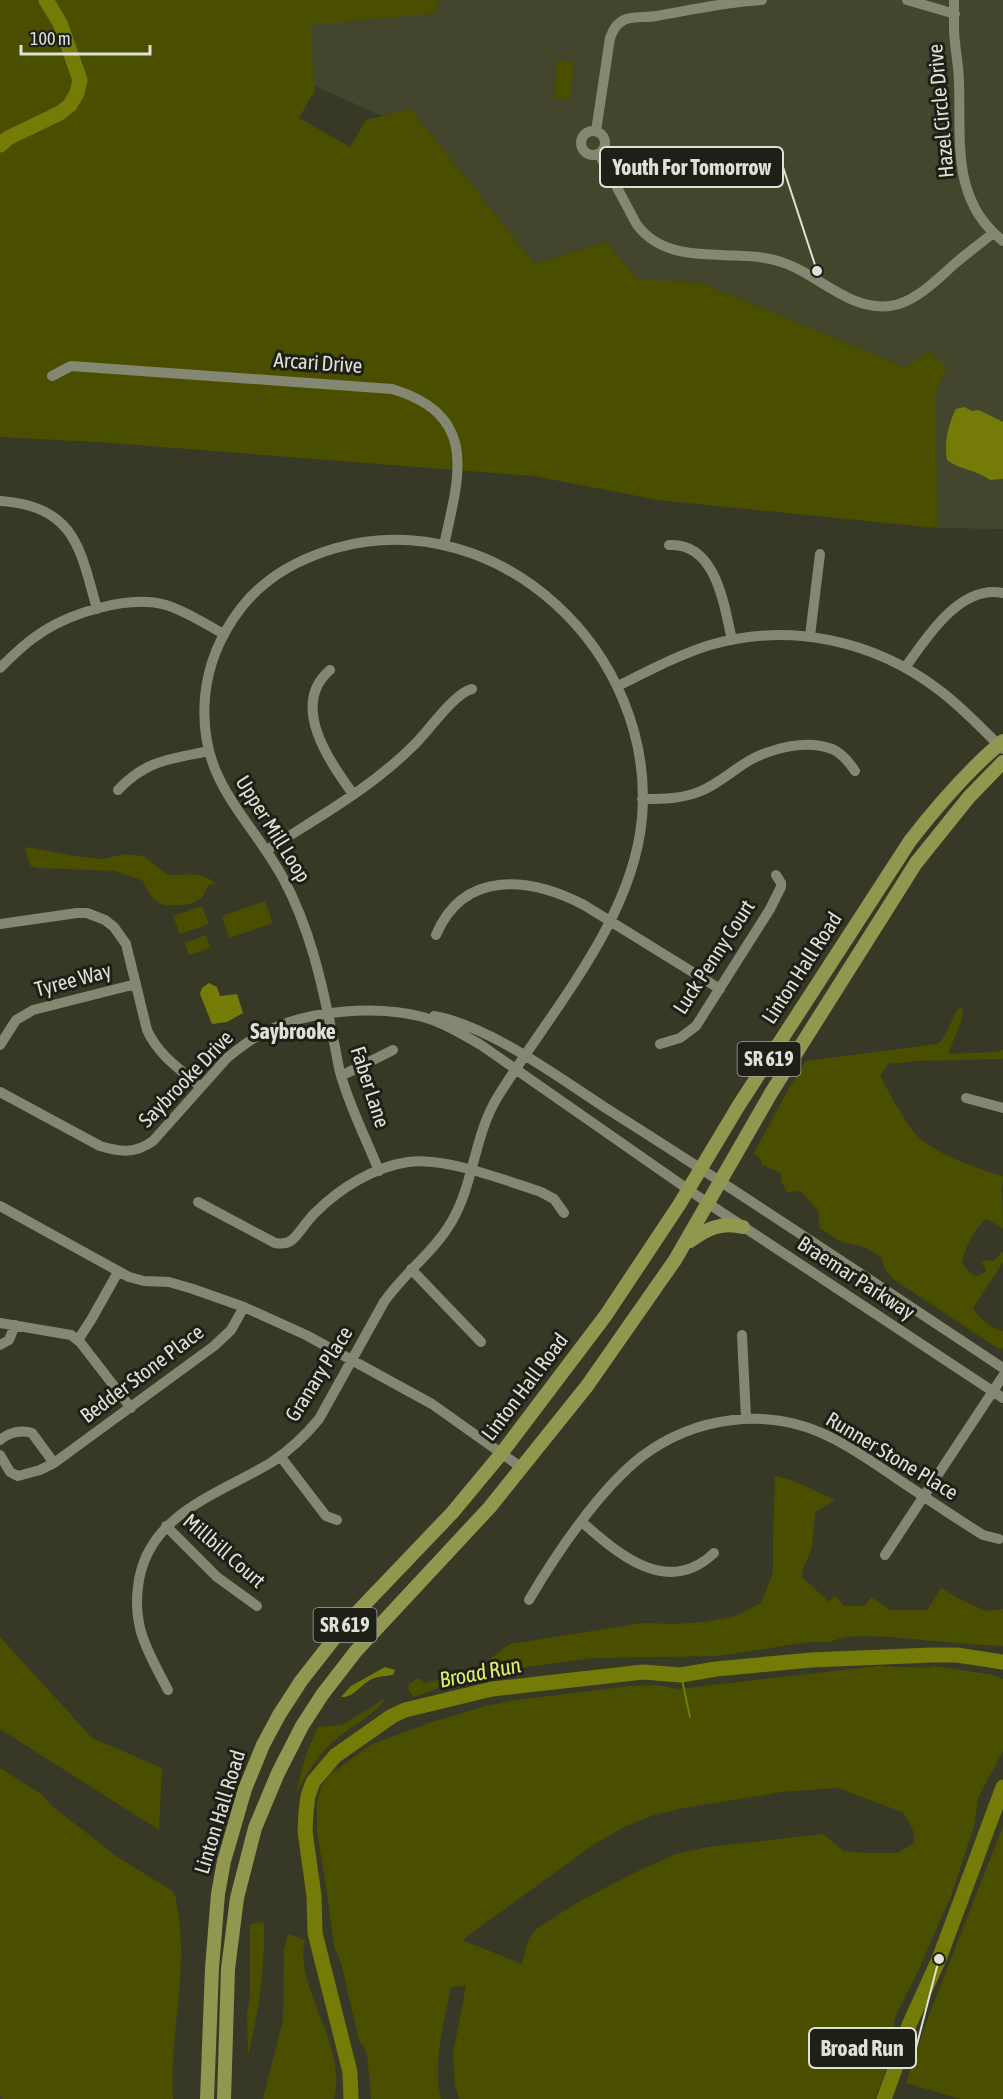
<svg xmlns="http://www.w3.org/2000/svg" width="1003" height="2099" font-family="'Asap Condensed',sans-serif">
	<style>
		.built { fill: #43452d }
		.green { fill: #4a4f00; fill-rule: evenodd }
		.water { fill: #747c07 }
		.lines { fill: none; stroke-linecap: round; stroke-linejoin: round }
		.stream { stroke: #747c07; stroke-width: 2 }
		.river { stroke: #747c07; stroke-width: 15 }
		.minor { stroke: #848772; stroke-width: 10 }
		.major { stroke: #91974e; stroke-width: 14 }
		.labels { text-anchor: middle; stroke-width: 6; stroke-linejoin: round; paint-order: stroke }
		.shield { fill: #1e1f17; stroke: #a5a79d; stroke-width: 1.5 }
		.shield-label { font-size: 20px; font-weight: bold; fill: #dfe1d6 }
		.street-label { font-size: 21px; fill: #dfe1d6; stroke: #1e1f17 }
		.neighbourhood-label { font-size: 22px; font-weight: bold; fill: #dfe1d6; stroke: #1e1f17 }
		.water-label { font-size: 22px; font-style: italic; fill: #e1ee6c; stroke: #1e1f17 }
		.leader { fill: none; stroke: #dfe1d6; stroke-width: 2 }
		.callout-dot { fill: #dfe1d6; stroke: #1e1f17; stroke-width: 2 }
		.callout { fill: #1e1f17; stroke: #dfe1d6; stroke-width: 2 }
		.callout-label { font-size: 22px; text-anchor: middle; font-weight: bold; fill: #dfe1d6 }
	</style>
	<rect width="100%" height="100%" fill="#373926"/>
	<path class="built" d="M281,0H1003V529L937,528L936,391L947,367H906L701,283L638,279L606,242L535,264L411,109L382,116L290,75Z"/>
	<path class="green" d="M0,0H438L436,13L310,25L315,90L299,118L350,147L366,120L411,109L535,264L606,242L638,279L701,283L906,367L928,351L947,367L936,391L937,528L658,500L534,476L97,442L0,437Z
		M557,60L574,62L570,99L554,97Z
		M27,847L75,856L103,859L125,854L143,856L168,875C188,876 199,870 216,884L208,885C203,902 191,906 175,905C170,905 165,906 160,903C151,899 147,889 143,881L116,871L39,868L31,866L25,850Z
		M265,901L273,923L229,938L222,916Z
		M202,906L209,924L180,934L173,916Z
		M206,935L210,948L189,955L185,943Z
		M959,1008L963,1009C963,1024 952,1039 949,1054L996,1052L1003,1050V1059L917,1061L888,1064L880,1076C890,1094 900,1114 913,1131C927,1151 980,1170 1003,1176L1002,1189L1003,1228L986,1219C973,1230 965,1247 962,1263L969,1272L976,1276L985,1273L986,1268L981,1263L987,1260L994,1261L1002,1252L1003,1253V1262L973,1308C979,1320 990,1327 1003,1331V1348L999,1349L893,1279L886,1271L881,1257L864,1247L839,1241L820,1228L818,1211L802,1192L797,1191L788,1193L782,1183L781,1173L762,1165L760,1158L754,1153L792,1083L806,1061L937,1044C949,1036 950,1019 959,1008Z
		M775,1476L794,1481L835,1500L815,1512L812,1548L802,1571V1577L829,1602L835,1596L844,1606H865L871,1597L890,1610H927L941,1588L961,1600L986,1611L1003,1609V1646L980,1645L890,1637L865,1636L845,1637L829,1642H809L718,1656L592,1658L526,1667L475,1677L455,1682L414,1697L409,1691L408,1685L418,1678L425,1683L485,1668L488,1660L510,1644L643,1623L673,1624L705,1622L736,1616L761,1603L773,1573V1542Z
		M0,1637L92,1738L162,1768L159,1830L0,1729Z
		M878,1666L927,1668L934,1666L994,1675L1003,1679V1751L978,1798L974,1826L951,1896L919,1969L895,2017L888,2064L875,2099H459L455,2085L453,2053L466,1986L451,1987C444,2023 432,2063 441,2099H371L367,2053L359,2040L341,1963L334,1946L327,1892L317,1831V1804L321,1787L329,1775L372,1744L432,1722L486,1706L516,1700L631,1686L655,1685L678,1689ZM838,1788L902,1812C909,1821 916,1831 914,1843L897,1853H866L844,1851L823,1834L708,1847L676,1854L632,1874L580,1901L536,1929L528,1941L522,1964L462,1940L593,1845L624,1827L654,1815L683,1808L782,1792Z
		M386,1698C374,1715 355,1724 339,1737C320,1751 307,1773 296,1793L306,1755L318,1727L342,1725Z
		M0,1768L41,1794L53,1807L119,1858L174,1892C192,1960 169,2030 173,2099H3L0,2096Z
		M1003,1826V2099H960L906,2083L926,2023Z
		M258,1922L264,1923C265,1968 259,2011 248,2055L247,2014L250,1995V1925Z
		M288,1934L305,1940C293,1987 348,2045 334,2099H263L283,2020L284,1949Z"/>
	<path class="water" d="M964,407L972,411L979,410L1003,422V479L990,480C977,470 960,470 947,460C944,443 948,424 956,409Z
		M209,983L217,987L220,996L237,994L243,1013L227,1022L212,1024L200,994L202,988Z
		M385,1667L395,1670L393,1675C387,1676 378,1676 372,1679C361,1684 354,1698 341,1697L351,1686Z"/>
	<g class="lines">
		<path class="stream" d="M681,1675L690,1717
			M1002,1791L1003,1792"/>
		<path class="river" d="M0,145L8,138L60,113L70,105L77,93L80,80L60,23L46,0
			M351,2099L350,2072L315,1933L314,1896L305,1831L306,1812L308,1796L313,1782L335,1756L392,1716L405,1710L492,1689L643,1672L681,1675L716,1669L811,1660L932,1655H957L1003,1662
			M884,2099L895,2069L909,2025L939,1959L1003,1787"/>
		<path class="minor" d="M907,0L955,14
			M954,0C954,9 954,18 954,28C954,46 959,64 959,83C961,140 951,201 1003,241
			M581 143a12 12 0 1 1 24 0a12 12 0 1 1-24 0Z
			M596,131L610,38C613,30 616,24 624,20C633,16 646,18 656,16C691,10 726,2 762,0
			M599,154L637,225C671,269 731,247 778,261C817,272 847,311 890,306C916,303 939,277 958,261C969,252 981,243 993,233
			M52,376L71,366L392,389C480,415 459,476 444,545
			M0,501C75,506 80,548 97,609
			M669,545C716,542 724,605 732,640
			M810,636L820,554
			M0,668C11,657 22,646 35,637C66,614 128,594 166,605C186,611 205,624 224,634
			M905,668C926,638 960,584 1003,593
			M330,670C289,705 330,762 353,794
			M618,686C648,671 678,655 710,645C789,622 874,640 939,690C962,707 982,729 1003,749
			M118,790C146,760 170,759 209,751
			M642,799C663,799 682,799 701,791C720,783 734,769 752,759C774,748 807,739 832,749C842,753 849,762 855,771
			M267,850C317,818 371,788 413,746C428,732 454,693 472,689
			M0,924L77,913H87L105,920L114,927L126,944L147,1030C158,1055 181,1070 201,1087
			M436,935C464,869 530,877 584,905L720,989
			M434,1016C491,1026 562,1080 612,1112C744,1195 873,1282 1003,1368
			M660,1044L680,1038L696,1026L770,909L781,887V883L776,875
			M0,1045L16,1020L33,1010L136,984
			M341,1076L393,1050
			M0,1092L100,1146C120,1152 135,1154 153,1141L227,1058C239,1048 251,1039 265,1032C308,1010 376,1005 423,1017C444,1023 462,1034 481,1045L709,1204L1003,1398
			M966,1098L1003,1108
			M198,1202L275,1243C281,1244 287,1244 292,1240C301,1232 307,1220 316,1212C340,1188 374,1167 408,1162C446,1157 504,1180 541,1192L554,1199L564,1213
			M0,1206L129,1277L144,1281L169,1282L193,1289L244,1307L306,1335L432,1404L522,1468
			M411,1269L481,1342
			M0,1323L71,1335L80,1342L131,1408
			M742,1335L746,1418
			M78,1340L91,1320L118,1272
			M0,1345L9,1340L15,1325
			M0,1440C8,1433 21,1429 32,1433L54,1463
			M0,1455L10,1472L18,1476L40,1470L54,1463L214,1346L231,1330L244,1307
			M280,1456L326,1516L337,1520
			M582,1522C619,1555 668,1597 714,1553
			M166,1526L217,1577L257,1606
			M885,1555L1003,1376
			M529,1600C556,1554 599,1490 641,1457C695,1416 769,1406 830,1437C853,1448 874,1463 896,1478C925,1497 954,1517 983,1535L999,1539
			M168,1690C158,1671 147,1652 141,1632C137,1617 136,1602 138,1587C146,1514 218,1495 272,1462C290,1450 305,1436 319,1419L384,1302C404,1273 434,1252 452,1221C474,1183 474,1136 497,1098C549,1013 633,921 642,818C656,654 501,503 336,548C298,559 265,577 241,608C221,634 208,664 205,697C198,781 247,813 283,878C310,928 322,983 333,1038C336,1049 337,1061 340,1072C349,1106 366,1138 379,1171"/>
		<path class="major" d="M690,1241C708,1228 721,1222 743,1227
			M207,2099L212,1968L218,1894L224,1861L245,1789L263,1745L279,1715L301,1681L344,1626L452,1513L501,1454L606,1315L679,1205L739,1105L910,841C938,805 968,770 1003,741
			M224,2099L228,1969L237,1898L255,1828L278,1773L302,1726L322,1695L356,1651L490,1507L587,1386L675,1260L771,1093L916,863L969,797L1003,762"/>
	</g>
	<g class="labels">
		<g class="shield">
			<rect x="737.5" y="1042" width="63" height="34" rx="4.5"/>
			<rect x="313.5" y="1608" width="63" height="34" rx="4.5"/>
		</g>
		<g class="shield-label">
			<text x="769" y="1066">SR 619</text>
			<text x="345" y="1632">SR 619</text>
		</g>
		<g class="street-label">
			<text transform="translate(941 111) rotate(-95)" y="7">Hazel Circle Drive</text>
			<text transform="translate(318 363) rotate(4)" y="7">Arcari Drive</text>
			<text transform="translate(273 829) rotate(58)" y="7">Upper Mill Loop</text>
			<text transform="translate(714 957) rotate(-57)" y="7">Luck Penny Court</text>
			<text transform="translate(802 968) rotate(-57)" y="7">Linton Hall Road</text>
			<text transform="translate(73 980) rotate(-15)" y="7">Tyree Way</text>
			<text transform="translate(186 1079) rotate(-46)" y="7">Saybrooke Drive</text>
			<text transform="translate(370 1087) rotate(72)" y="7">Faber Lane</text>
			<text transform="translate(856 1278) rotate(33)" y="7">Braemar Parkway</text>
			<text transform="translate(142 1374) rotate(-37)" y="7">Bedder Stone Place</text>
			<text transform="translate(319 1374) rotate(-58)" y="7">Granary Place</text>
			<text transform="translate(525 1387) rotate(-53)" y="7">Linton Hall Road</text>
			<text transform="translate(892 1456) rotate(31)" y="7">Runner Stone Place</text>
			<text transform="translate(224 1551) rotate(41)" y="7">Millbill Court</text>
			<text transform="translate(220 1812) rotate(-73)" y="7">Linton Hall Road</text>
		</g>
		<g class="neighbourhood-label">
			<text x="293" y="1039">Saybrooke</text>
		</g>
		<g class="water-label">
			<text transform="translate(480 1672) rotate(-11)" y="8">Broad Run</text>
		</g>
	</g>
	<path class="leader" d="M817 271L783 167M939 1959L916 2048"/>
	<g class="callout-dot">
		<circle cx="817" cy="271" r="6"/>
		<circle cx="939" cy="1959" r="6"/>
	</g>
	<g class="callout">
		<rect x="600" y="147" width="183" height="40" rx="6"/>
		<rect x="809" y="2028" width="107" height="40" rx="6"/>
	</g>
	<g class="callout-label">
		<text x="692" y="175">Youth For Tomorrow</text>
		<text x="862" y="2056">Broad Run</text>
	</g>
	<path d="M21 45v9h129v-9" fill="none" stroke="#dfe1d6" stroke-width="3"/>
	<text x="30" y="45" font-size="18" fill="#dfe1d6" stroke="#1e1f17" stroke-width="4.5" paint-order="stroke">100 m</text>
</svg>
